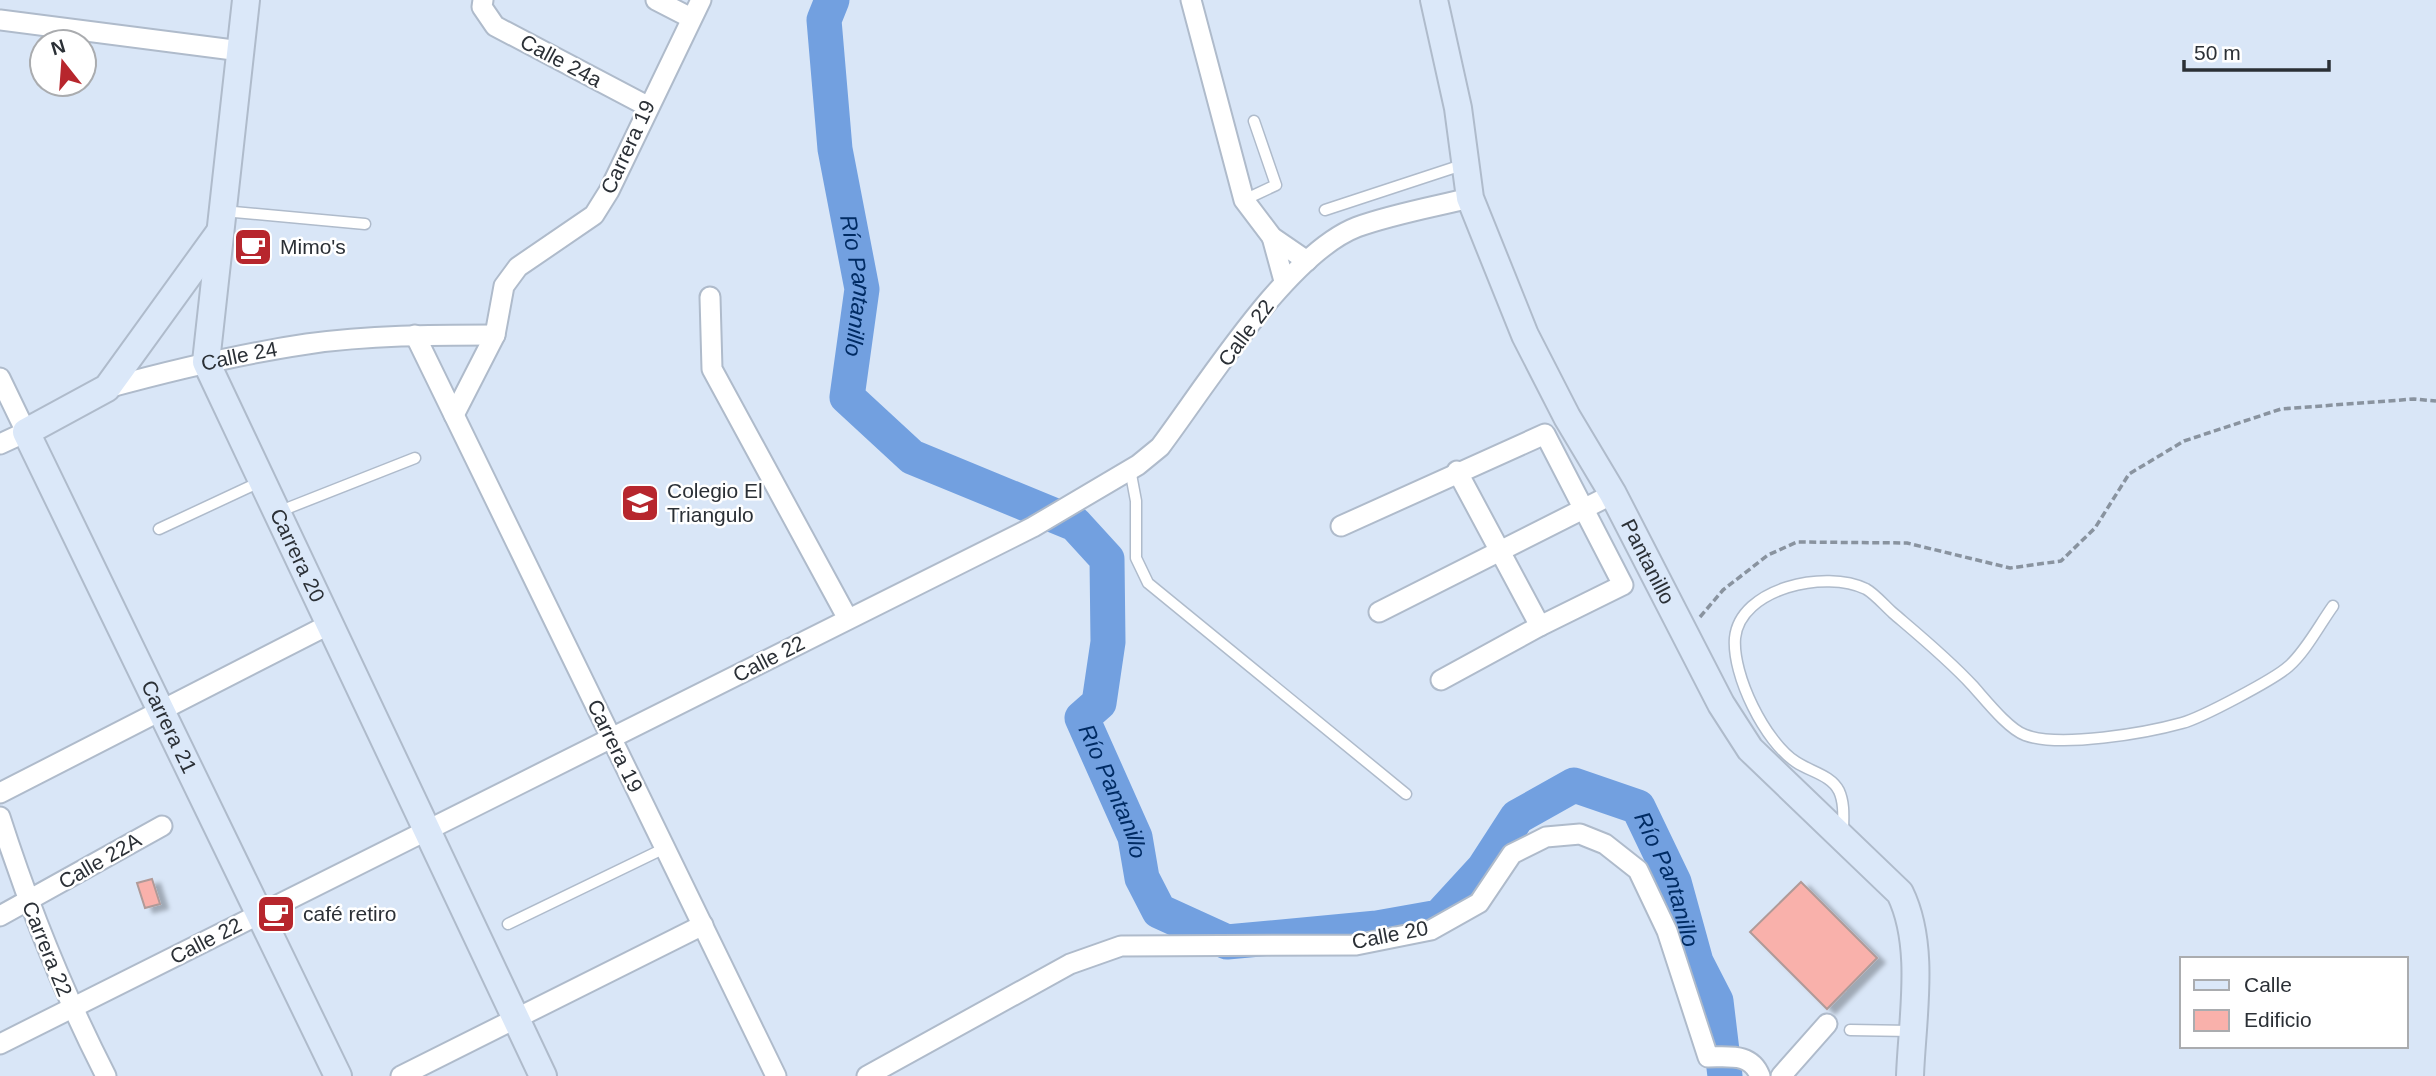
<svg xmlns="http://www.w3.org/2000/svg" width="2436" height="1076" font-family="Arial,sans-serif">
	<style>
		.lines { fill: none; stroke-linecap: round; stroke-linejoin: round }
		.river { stroke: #72a0e0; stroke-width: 35 }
		.building { fill: #f9b1ab; stroke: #b09a98; stroke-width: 2; filter: url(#shadow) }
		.lane-casing { stroke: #afbbcb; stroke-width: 13 }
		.street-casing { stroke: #afbbcb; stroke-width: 23 }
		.secondary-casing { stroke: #afbbcb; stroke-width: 30 }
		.path { stroke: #89939f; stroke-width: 3.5; stroke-dasharray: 7 3.5; stroke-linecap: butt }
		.lane { stroke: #fff; stroke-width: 10 }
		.street { stroke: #fff; stroke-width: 19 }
		.secondary { stroke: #dbe8f9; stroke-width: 26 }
		.labels { text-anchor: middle; stroke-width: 5; stroke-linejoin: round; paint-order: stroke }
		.street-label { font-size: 21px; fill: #2b3036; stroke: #fff }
		.poi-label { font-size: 21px; fill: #2b3036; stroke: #fff; text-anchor: start }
		.water-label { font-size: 23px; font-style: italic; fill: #002b63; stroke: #fff }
	</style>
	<defs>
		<filter id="shadow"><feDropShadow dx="8" dy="4.5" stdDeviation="2" flood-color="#0004"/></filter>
	</defs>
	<rect width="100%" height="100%" fill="#d9e6f7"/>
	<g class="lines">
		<path class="river" id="s1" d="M832,0L824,20L835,149L862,289L847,397L912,457L1075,524L1107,559L1108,642L1099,703L1082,718L1135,837L1142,878L1159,911L1227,942L1377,928L1439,917L1484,868L1517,817L1574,785L1638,807L1674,882L1696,962L1716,1001L1725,1076"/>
	</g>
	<path class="building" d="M152,879L160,904L145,908L137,883Z
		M1801,882L1877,958L1827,1009L1750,932Z"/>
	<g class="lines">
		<defs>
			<path id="lane" d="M1244,200L1276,185L1254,121
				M1325,210L1462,165
				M223,211L365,224
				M1130,469L1136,501V558L1148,583L1406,794
				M278,512L415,458
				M159,529L262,481
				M1843,833C1843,820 1845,804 1839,791C1831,775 1811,772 1796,762C1765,742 1732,675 1735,638C1740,588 1826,569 1866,589C1875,594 1885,606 1893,613C1920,636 1948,659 1972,685C1984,698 2008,729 2025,735C2060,748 2146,733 2182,723C2201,718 2275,679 2289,666C2306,651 2320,624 2333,606
				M508,924L665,848
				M1850,1030L1911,1031"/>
			<g id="street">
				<path d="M483,0L482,7L495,26L647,106"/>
				<path d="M656,0L691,18"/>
				<path d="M1191,0L1244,200L1272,237L1307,261"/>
				<path d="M0,20L241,51"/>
				<path d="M1272,237L1284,281"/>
				<path d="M710,297L712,369L848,619"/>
				<path d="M415,335L776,1076"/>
				<path d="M0,378L26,432L0,444"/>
				<path id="s2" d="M107,388C173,370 239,354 307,344C369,335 433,335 495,335"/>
				<path d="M454,415L495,335L504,286L518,267L594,215L609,191L701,0"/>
				<path d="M1457,471L1540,626"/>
				<path d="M1341,526L1545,434L1623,585L1540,626L1441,680"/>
				<path d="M1379,612L1613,494"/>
				<path d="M0,793L330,624"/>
				<path d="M0,817C29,907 63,992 106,1076"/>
				<path d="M0,916L162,826"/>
				<path d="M0,1044L1033,527L1138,465L1160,447C1206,386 1287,254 1357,227C1393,214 1433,207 1470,198"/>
				<path d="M401,1076L703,925"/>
				<path d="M867,1076L1070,964L1121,946L1356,945L1431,930L1479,903L1512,854L1546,837L1580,834L1605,844L1638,870L1667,931L1708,1057C1730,1057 1751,1053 1760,1076"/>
				<path d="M1781,1076L1827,1024"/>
			</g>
			<g id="secondary">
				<path id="s3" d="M246,0L206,362L543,1076"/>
				<path id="s4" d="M1434,0L1458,108L1470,198L1525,335L1567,417L1613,494L1721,704L1750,749L1900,893C1926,946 1912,1019 1910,1076"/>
				<path id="s5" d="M219,233L107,388L26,432L338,1076"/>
			</g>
		</defs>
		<use href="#lane" class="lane-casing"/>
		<use href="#street" class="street-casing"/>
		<use href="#secondary" class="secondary-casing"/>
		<path class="path" d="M1700,617L1723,590L1768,555L1797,542L1907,543L2010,568L2061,561L2095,528L2129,474L2184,441L2281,409L2414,399L2436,401"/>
		<use href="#lane" class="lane"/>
		<use href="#street" class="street"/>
		<use href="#secondary" class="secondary"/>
	</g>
	<defs>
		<symbol id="cafe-square" viewBox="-11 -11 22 22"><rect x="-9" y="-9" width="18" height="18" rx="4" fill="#b7262d" stroke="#fff"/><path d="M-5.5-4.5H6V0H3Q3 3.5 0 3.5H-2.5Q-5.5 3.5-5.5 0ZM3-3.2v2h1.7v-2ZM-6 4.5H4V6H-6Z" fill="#fff"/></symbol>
		<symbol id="school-square" viewBox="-11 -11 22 22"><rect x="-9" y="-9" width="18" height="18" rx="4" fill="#b7262d" stroke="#fff"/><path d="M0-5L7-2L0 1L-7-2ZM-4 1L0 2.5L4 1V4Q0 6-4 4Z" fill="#fff"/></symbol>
	</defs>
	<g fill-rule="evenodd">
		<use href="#cafe-square" x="231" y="225" width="44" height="44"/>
		<use href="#school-square" x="618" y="481" width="44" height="44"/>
		<use href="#cafe-square" x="254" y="892" width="44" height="44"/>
	</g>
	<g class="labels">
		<g class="street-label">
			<text transform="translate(561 61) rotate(28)" y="7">Calle 24a</text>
			<text transform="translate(628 147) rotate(-65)" y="7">Carrera 19</text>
			<text transform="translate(1246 333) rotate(-53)" y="7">Calle 22</text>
			<text dy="7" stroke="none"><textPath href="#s2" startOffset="136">Calle 24</textPath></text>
			<text dy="7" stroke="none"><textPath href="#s3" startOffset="578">Carrera 20</textPath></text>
			<text dy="7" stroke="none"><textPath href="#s4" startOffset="607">Pantanillo</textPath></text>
			<text transform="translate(769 659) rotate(-27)" y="7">Calle 22</text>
			<text dy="7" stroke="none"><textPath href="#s5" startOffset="611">Carrera 21</textPath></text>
			<text transform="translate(615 746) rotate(64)" y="7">Carrera 19</text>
			<text transform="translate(100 861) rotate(-30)" y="7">Calle 22A</text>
			<text transform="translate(1390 935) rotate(-11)" y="7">Calle 20</text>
			<text transform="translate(206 941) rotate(-27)" y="7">Calle 22</text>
			<text transform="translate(47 949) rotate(68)" y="7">Carrera 22</text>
		</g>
		<g class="poi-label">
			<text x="280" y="254">Mimo's</text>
			<text x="667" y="498">Colegio El<tspan x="667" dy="24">Triangulo</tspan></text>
			<text x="303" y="921">café retiro</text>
		</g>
		<g class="water-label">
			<text dy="8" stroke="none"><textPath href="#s1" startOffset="290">Río Pantanillo</textPath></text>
			<text dy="8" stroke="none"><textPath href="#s1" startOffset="962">Río Pantanillo</textPath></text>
			<text dy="8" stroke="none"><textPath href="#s1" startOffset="1718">Río Pantanillo</textPath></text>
		</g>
	</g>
	<rect x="2180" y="957" width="228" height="91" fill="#ffffff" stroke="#aaacaf" stroke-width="2"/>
	<rect x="2194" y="980" width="35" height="10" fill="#dbe8f9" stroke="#aaacaf" stroke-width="2"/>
	<text x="2244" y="992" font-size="21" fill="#2b3036">Calle</text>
	<rect x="2194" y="1010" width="35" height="21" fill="#f9b1ab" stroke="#aaacaf" stroke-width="2"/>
	<text x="2244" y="1027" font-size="21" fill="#2b3036">Edificio</text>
	<g transform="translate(63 63) rotate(343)"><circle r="33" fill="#ffffff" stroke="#aaacaf" stroke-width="2"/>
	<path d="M0-5L12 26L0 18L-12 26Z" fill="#b7262d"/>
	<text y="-10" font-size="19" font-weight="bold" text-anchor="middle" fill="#2b3036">N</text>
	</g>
	<path d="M2184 60v10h145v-10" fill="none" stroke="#2b3036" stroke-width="3.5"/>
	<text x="2194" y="60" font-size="21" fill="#2b3036" stroke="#ffffff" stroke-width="5" paint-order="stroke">50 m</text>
</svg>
